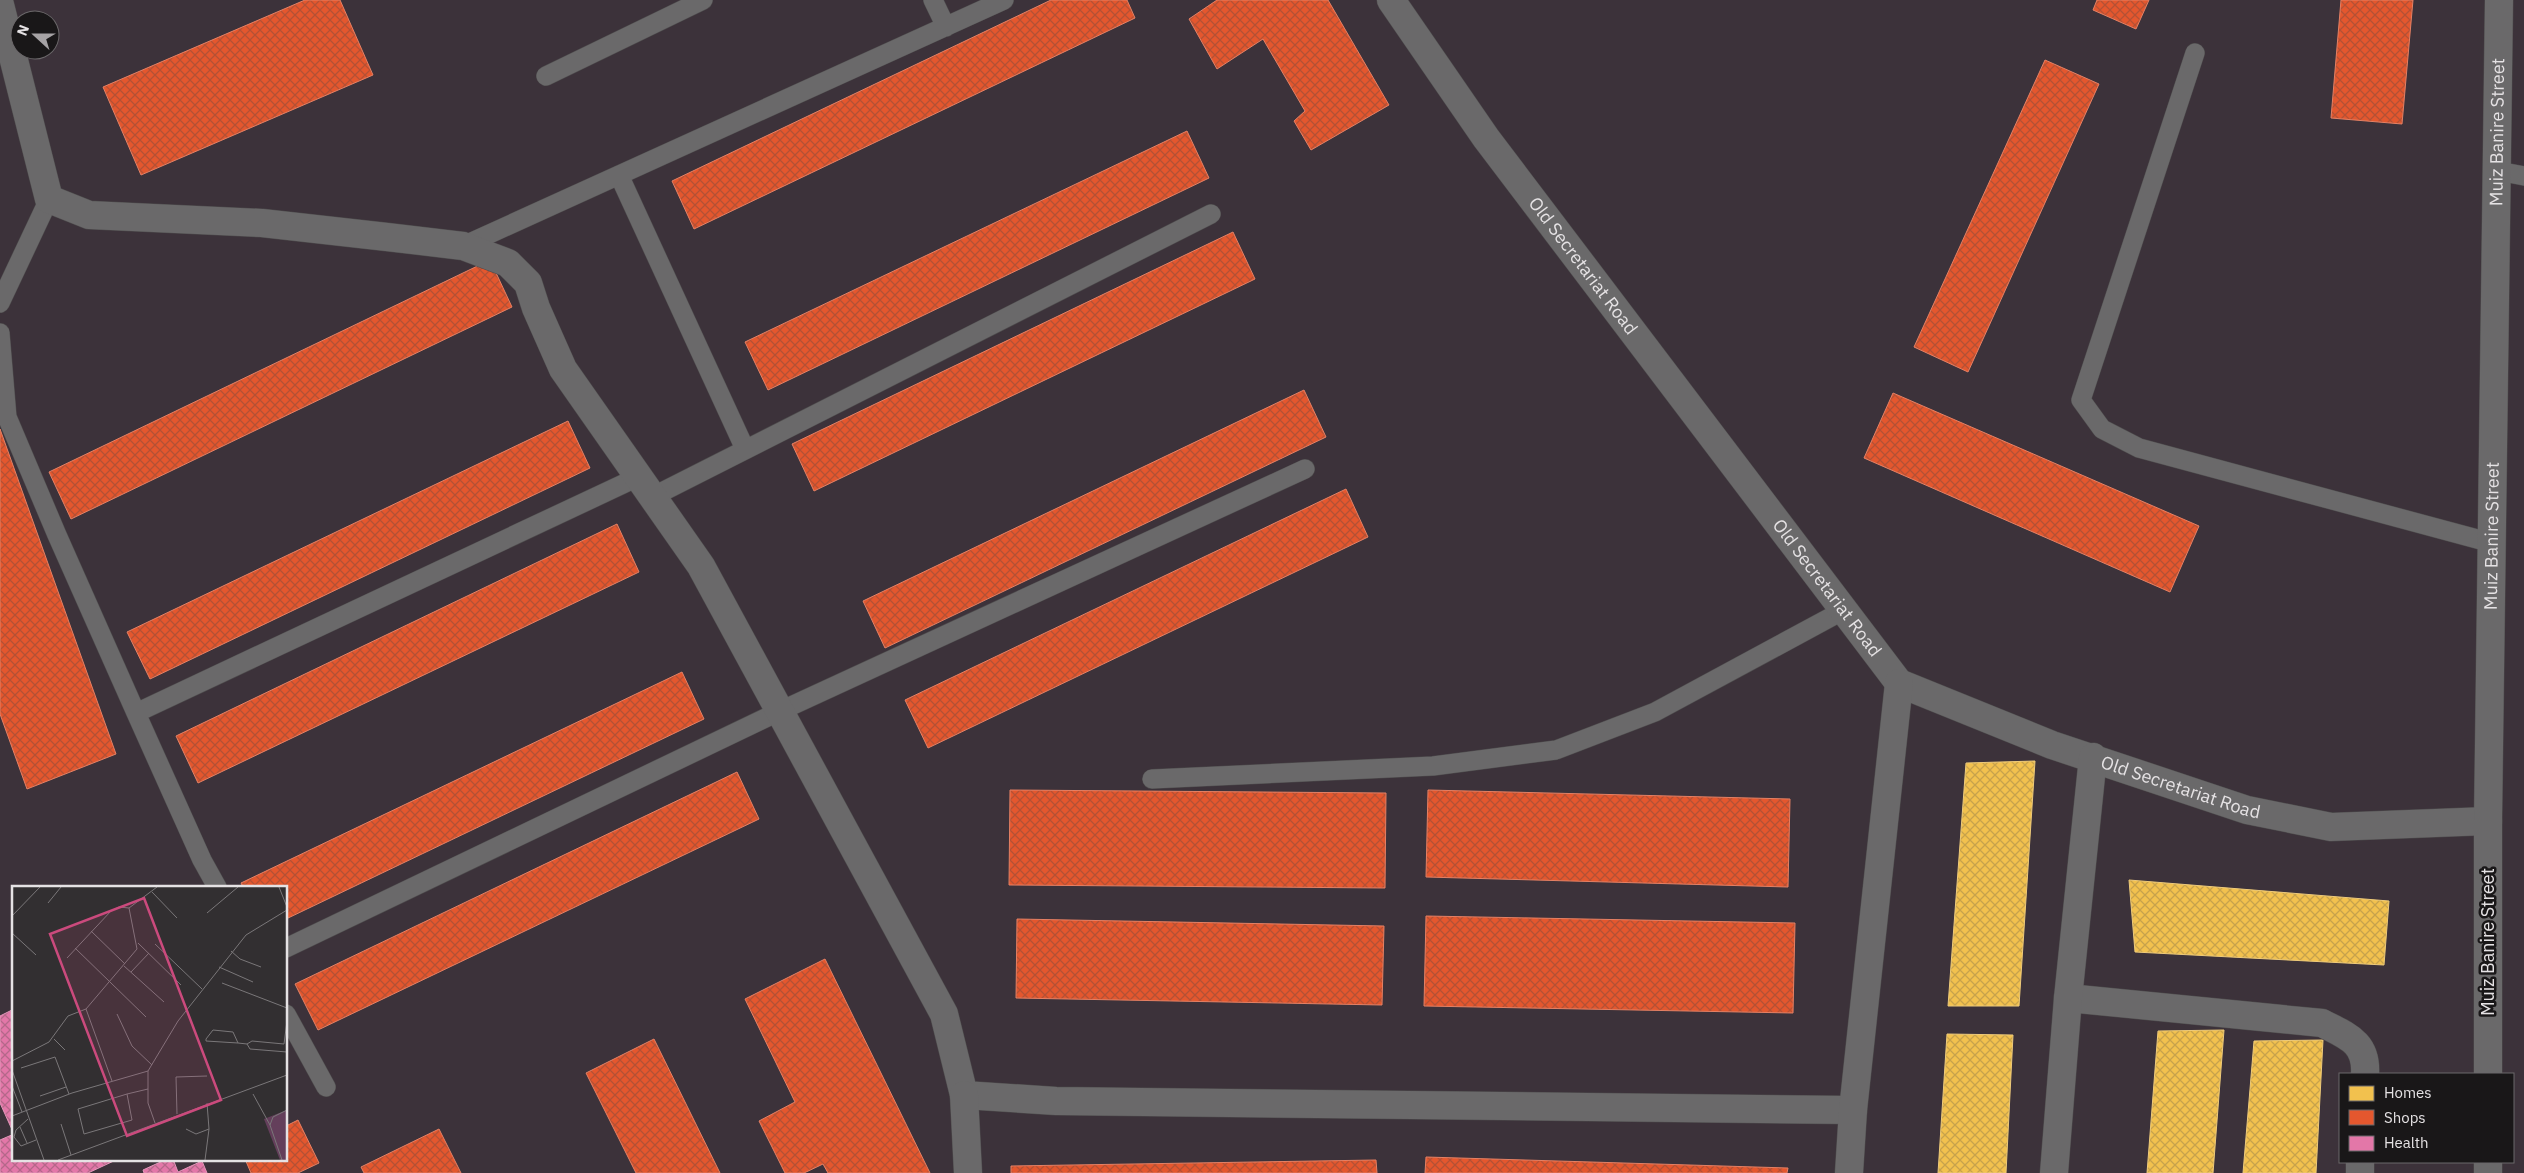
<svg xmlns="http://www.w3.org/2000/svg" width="2524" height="1173" font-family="'IBM Plex Sans',sans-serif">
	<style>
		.built { fill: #3c323a; fill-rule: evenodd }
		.homes { fill: url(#homes-cross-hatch); stroke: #eecb7b }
		.shops { fill: url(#shops-cross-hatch); stroke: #e48165 }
		.health { fill: url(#health-cross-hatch); stroke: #e497ba }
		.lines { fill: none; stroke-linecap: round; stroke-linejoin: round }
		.lane-casing { stroke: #4e4c4d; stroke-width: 20 }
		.street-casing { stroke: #4e4c4d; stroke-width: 29 }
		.lane { stroke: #6a696a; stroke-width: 19 }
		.street { stroke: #6a696a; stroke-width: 28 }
		.labels { text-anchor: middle; stroke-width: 5; stroke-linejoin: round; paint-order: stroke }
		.street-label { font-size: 18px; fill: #e5e2e4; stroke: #191718 }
		.inset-road { fill: none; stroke: #7a7779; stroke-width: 1 }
		.view { fill: #cb4a7d; fill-opacity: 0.15; stroke: #cb4a7d; stroke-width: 2.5 }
		.inset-edge { fill: none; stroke: #e5e2e4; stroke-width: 2.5 }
	</style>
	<defs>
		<pattern id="homes-cross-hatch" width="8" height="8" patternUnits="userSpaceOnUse" patternTransform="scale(1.25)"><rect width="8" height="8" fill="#f2c14e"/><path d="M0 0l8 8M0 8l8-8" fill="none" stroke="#c7a24c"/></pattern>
		<pattern id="shops-cross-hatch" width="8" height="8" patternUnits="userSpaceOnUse" patternTransform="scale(1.25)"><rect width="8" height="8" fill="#e4572e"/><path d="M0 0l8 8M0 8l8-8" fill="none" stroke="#b45135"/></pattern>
		<pattern id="health-cross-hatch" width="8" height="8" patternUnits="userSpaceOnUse" patternTransform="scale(1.25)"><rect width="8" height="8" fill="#e377a8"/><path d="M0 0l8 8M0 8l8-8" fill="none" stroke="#b4688a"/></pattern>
	</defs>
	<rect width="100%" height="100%" fill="#322f31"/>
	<path class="built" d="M0,0H2524V1173H0ZM20,20H50V50H20ZM14,887H286V1159H14ZM2340,1074H2513V1162H2340Z"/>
	<path class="homes" d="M2035,761L2019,1006H1948L1966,763Z
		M2129,880L2389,901L2384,965L2135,952Z
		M2224,1030L2213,1173H2147L2158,1031Z
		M1947,1034L2013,1035L2006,1173H1938Z
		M2323,1040L2316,1173H2243L2254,1041Z"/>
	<path class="shops" d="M305,0H340L373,75L141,175L103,87Z
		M1051,0H1127L1135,18L694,229L672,181Z
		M1217,0H1328L1389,105L1311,150L1294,121L1305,111L1263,39L1217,69L1189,19Z
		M2097,0H2149L2136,29L2093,10Z
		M2341,0H2413L2402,124L2331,118Z
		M2045,60L2099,84L1968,372L1914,347Z
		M1187,131L1209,178L768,390L745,342Z
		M1233,232L1255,279L814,491L792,444Z
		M490,260L512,307L71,519L49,472Z
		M1304,390L1326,437L885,648L863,601Z
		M1893,393L2199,526L2170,592L1864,458Z
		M568,421L590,468L150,679L127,632Z
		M0,429L116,754L27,789L0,714Z
		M1346,489L1368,537L928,748L905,700Z
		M617,524L639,572L198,783L176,736Z
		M682,672L704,719L286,919V887H243L241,883Z
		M737,772L759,819L318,1030L295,984Z
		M1010,790L1386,793L1385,888L1009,885Z
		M1428,790L1790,799L1788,887L1426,877Z
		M1426,916L1795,923L1793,1013L1424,1006Z
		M1017,919L1384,926L1382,1005L1016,998Z
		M825,959L930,1173H828L823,1164L804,1173H785L759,1121L795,1102L745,999Z
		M654,1039L720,1173H636L586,1073Z
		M298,1120L319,1163L298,1173H251L245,1159H286V1126Z
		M439,1129L461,1173H364L361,1167Z
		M1426,1157L1788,1168L1787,1173H1425Z
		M1376,1160L1377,1173H1011V1166Z"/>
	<path class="health" d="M14,1009V1159H118L88,1173H0V1140L14,1134L0,1103V1016Z
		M167,1159H173L178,1172L202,1161L207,1173H144L143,1170Z"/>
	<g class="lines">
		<defs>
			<path id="lane" d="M933,0L946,27
				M2195,53L2081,400L2102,429L2139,448L2492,543
				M546,76L703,0
				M2498,171L2524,176
				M619,175L745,449
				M463,246L1004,0
				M0,303L49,199
				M0,333L7,417L57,535L136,713L202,860L217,887
				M652,497L1211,214
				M136,713L638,477
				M1152,779L1433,766L1556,750L1655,712L1844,610
				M286,948L778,712L1305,469
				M286,1014L326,1087"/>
			<g id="street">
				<path id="s1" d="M1391,0L1486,138L1899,683L2052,745L2247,810L2331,827L2488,821"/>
				<path d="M0,5L49,199L89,215L262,223L387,237L463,246L508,263L528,283L536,308L563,369L701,566L944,1014L964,1095L1056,1101L1853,1110"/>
				<path d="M2068,998L2322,1023C2347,1036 2367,1042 2365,1074"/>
				<path id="s2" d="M2488,1074V821L2499,0"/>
				<path d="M964,1095L968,1173"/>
				<path d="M1849,1173L1853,1110L1899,683"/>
				<path d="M2054,1173L2068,998L2093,757"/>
				<path d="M2360,1173V1162"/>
				<path d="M2488,1173V1162"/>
			</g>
		</defs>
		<use href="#lane" class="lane-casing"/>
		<use href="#street" class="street-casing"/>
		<use href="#lane" class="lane"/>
		<use href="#street" class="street"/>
	</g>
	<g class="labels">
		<g class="street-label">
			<text dy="6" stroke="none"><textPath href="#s2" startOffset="942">Muiz Banire Street</textPath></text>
			<text dy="6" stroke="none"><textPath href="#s1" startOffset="328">Old Secretariat Road</textPath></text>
			<text dy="6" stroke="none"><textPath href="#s2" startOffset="538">Muiz Banire Street</textPath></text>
			<text dy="6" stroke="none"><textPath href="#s1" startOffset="732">Old Secretariat Road</textPath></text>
			<text dy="6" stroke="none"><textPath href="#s1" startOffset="1152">Old Secretariat Road</textPath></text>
			<text transform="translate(2488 942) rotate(-90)" y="6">Muiz Banire Street</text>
		</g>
	</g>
	<g transform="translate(12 886)">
		<rect width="275" height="275" fill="#322f31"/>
		<path d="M275,224V274H268L252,233Z" fill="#643f5b"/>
		<path class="inset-road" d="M267,1L275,21M140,6L165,32M36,17L49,1M195,27L226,1M0,30L28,1M79,45L113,78M0,47L24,69M126,57L169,99M143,58L190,103M63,62L134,131M219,65L228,73L249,81M55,72L99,25L107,21L117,22M112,80L152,116M207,81L241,96M119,86L137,67M210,97L275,122M105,128L120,160L140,179M42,153L53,164M226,157L221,146L201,144L194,153V155L226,157L235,158L240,155L272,158L275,135M235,158L238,163L275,166M0,175L37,156L56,130L74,123M9,182L43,171L57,208M0,184L32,274M100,195L74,123L125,63L117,22L145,1M0,200L10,226M115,208L120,234L72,248L66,223L115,208L136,203M241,208L258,239M28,210L54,201M165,228L164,191L195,190M0,230L60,207L136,185M16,233L4,244L2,251L9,260L24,254M143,237L136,217V185L166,135L234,49L275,24M49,238L59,269M8,241L15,257M174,243L184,248L197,243M46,274L275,189M193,274L197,243L195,217M270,274L258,239L261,231L275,224"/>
		<path class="view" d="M132,12L209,214L115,250L38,48Z"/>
		<rect width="275" height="275" class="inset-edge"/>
	</g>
	<rect x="2339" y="1073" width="175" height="90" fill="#191718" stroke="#6b686a"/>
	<rect x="2349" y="1086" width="25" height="15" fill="#f2c14e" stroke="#6b686a"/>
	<text x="2384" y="1098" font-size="15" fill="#e5e2e4">Homes</text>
	<rect x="2349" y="1110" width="25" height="15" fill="#e4572e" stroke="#6b686a"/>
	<text x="2384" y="1123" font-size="15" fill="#e5e2e4">Shops</text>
	<rect x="2349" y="1136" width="25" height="15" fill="#e377a8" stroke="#6b686a"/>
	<text x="2384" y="1148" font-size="15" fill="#e5e2e4">Health</text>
	<g transform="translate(35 35) rotate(291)"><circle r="24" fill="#191718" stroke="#6b686a"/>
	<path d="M0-4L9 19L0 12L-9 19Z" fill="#a6a3a5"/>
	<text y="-8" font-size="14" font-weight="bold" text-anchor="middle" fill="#e5e2e4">N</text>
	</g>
</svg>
